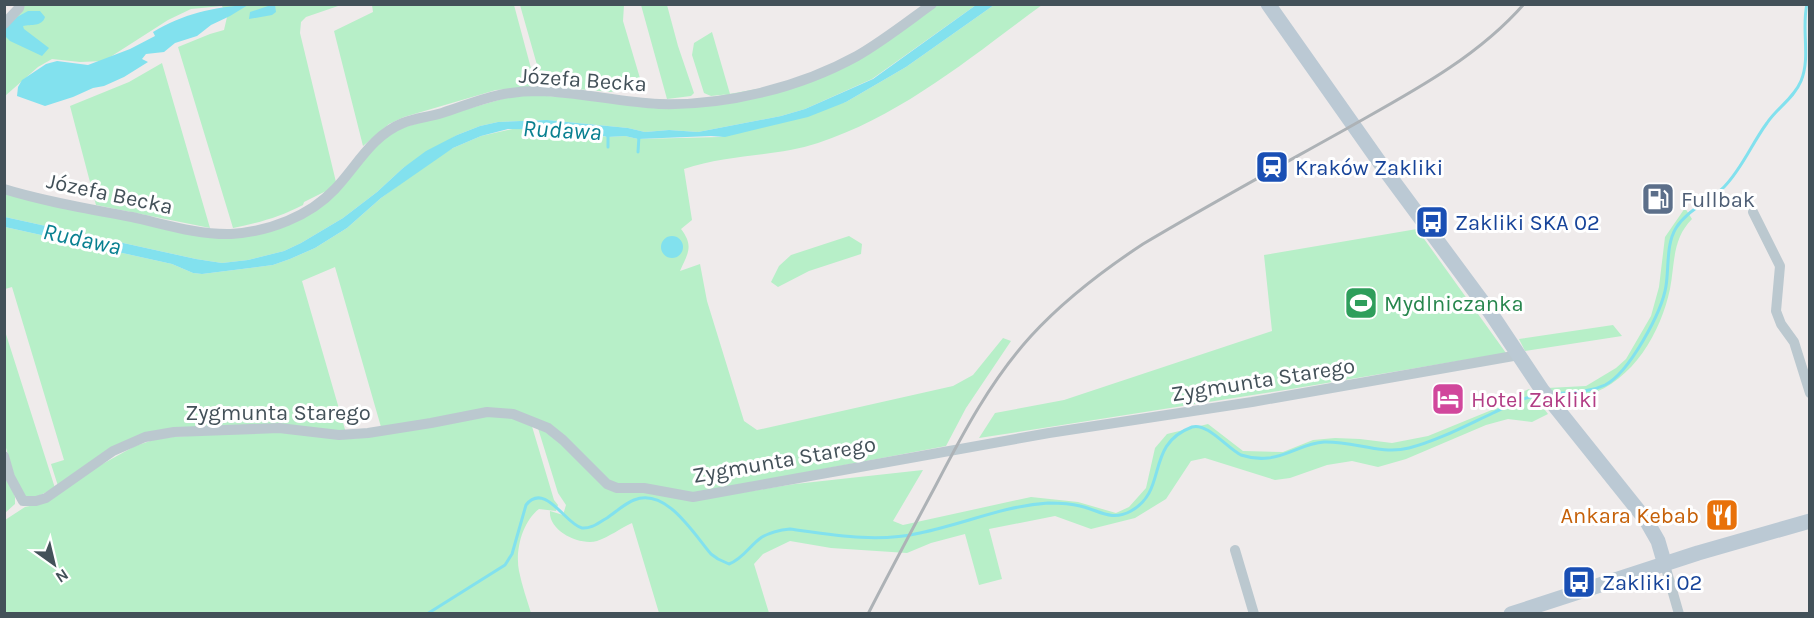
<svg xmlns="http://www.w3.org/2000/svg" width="1814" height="618" font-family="Karla,sans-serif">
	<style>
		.green { fill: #b7efc8 }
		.water { fill: #82e1ee }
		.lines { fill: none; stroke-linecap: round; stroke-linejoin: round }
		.stream { stroke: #82e1ee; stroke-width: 3 }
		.street { stroke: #bbc8cf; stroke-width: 10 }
		.secondary { stroke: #bbc9d4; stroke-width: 15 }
		.rail { stroke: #adb2b6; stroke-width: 3 }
		.labels { text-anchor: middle; stroke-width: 6; stroke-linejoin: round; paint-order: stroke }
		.street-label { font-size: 22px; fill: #435159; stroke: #fff }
		.transit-label { font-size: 22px; fill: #164399; stroke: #fff; text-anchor: start }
		.service-label { font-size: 22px; fill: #4e5e75; stroke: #fff; text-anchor: start }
		.leisure-label { font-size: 22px; fill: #27864d; stroke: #fff; text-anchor: start }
		.hotel-label { font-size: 22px; fill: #b23c85; stroke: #fff; text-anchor: start }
		.food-label { font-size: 22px; fill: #c56008; stroke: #fff; text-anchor: end }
		.water-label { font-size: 24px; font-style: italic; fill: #098091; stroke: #fff }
	</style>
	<rect width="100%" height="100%" fill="#efebeb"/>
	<path class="green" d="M24,5H341L306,17L301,22L300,33L336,182L326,191L304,202L303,205C280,217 258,223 233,228L178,47L210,34L224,30L227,17L222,6L191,9L168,20L104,61L80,62L52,59L38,67L5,96V28Z
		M372,5H514L536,87L496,90L404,117L389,124L363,146L334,31L373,12Z
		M520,5H624L623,21L642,85L611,92L543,86Z
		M641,5H667L678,46L694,93L691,96L667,99Z
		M935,5H976L872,79L805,109L781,116L698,132L669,130L645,132L628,128L547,120L498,122L480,126L457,135L403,168L377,192L343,218L301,243L284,251L248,260L222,263L196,259L5,217L4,191L226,236L294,220L391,131L520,94L668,105L808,80Z
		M994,5H1042C971,57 903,115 818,143C775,157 727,154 684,169L692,220L681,229C694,246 688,253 680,271L700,264L707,301L744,421L757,430L953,386L973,375L1003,338L1011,341L966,408L946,446L690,494L620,484L609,481L569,440L514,411L381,427L335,267L302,281L346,433L328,431L140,437L58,486L51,464L64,460L12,287L5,289V227L172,264L193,273L202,274L273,265L290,259L315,248L347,228L381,198L437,157L453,148L481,136L517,128L580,130L606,137L625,136L638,139L720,137L846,102L906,67Z
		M712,32L730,94L711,96L704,93L692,55L694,43Z
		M162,63L210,228L96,205L70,106L129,82Z
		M1685,208L1692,219C1672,239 1675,263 1670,289C1661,332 1633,381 1588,395C1578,399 1567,398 1556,399L1547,388L1586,386L1616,368L1626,359L1651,316L1659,287L1665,237Z
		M1417,229L1506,353L1285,390L979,438L995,413L1064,400L1272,331L1264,255Z
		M849,236L862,244L861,254L809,271L778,287L771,282L779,266L791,255Z
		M1613,325L1622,336L1525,351L1519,339Z
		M4,328L55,488L34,498L25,496L13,474L5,444Z
		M1529,389L1548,414L1532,422L1508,419L1486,425L1406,459L1378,467L1352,461L1327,465L1290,478L1275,480L1205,458L1191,461L1166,499L1135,518L1091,529L1055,516L989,529L1002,579L979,585L965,534L931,543L907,553L831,548L790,541L763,554L754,564L769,613H659L632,523C621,528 609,537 597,541C580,546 548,531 550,511L563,515L566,505L558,493L537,425L547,430L607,487L696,500L795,484L923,470L893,521L903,525L1031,497L1078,502L1116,513L1129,507L1146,488L1155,448L1167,434L1208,424L1243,451L1283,452L1313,440L1335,438L1360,439L1392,443L1428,436L1504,405L1510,398Z
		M501,414L531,423L554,500L558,505L556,511L539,509C522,522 515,551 519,571C522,586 527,600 531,613L5,614V520L25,507L44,503L97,467L135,446L159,438L261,431L352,439Z
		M4,468L15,497V504L5,513Z"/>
	<path class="water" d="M248,5L230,16L211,25L197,36L175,43L164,52L146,54L142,59L148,62L124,77L104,86L93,88L73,97L45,106L17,96L18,87L22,80L46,64L57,61L88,65L130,49L155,36L153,32C183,14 213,7 248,5Z
		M271,5H275L276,12L272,15L249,19L250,12Z
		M976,5H994L906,67L846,102L808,117L725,137L711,136L638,139L625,136L607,137L580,130L508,129L481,136L453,148L381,198L347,228L315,248L290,259L273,265L202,274L193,273L172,264L5,227V217L196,259L222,263L248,260L284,251L301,243L343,218L377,192L403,168L426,151L457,135L480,126L498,122L547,120L628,128L645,132L669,130L698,132L781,116L805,109L873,79Z
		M28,11H40L45,17C42,27 31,24 23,26L24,29L49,48L42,56L10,41L5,36L4,30L17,17Z
		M661 247a11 11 0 1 1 22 0a11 11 0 1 1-22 0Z"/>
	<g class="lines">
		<path class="stream" d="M608,134V147
			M638,152L639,136
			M1552,394C1570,392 1588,393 1605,385C1629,373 1662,312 1666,286C1669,268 1666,244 1676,228C1687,210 1709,202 1724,187C1742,169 1752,143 1767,123C1777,108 1794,98 1801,81C1811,57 1801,29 1807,4
			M351,614H363
			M427,614L505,565L512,554L526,505C545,481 566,525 582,528C592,529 599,522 607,518C616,512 624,504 634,500C666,487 693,533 711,554L718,559L729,564C743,559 750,545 762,537C771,532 780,530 790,529C833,535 877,543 920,533C964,524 1003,506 1048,503C1058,503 1069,503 1080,506C1099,510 1111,522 1131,511C1169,490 1144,445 1192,427C1207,422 1228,449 1241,455C1250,458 1259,459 1268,458C1288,456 1304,443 1324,442C1354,441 1380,455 1409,448C1437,441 1467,425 1493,413C1508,406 1523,397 1539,395"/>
		<path class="street" d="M4,24L19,8L20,4
			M4,189C46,202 90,209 132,217C164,224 198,235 231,234C268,232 310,216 335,189C357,166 371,136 403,123C415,118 429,117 442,113C479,101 498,91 539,91C579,92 619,102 659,104C725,106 799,88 857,56C883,41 907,22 932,4
			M1753,212L1780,266L1776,311L1781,324L1794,342L1810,393
			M4,456L10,477L23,501H36L46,498L113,451L145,437L174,432L279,428L339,435L368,433L431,423L487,412L513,414L548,428L563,440L607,484L617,488H644L693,497L1049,433L1252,402L1519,355
			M1235,550L1254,614
			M1665,565L1679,614"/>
		<path class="secondary" d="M1268,4L1385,170L1490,312L1542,390L1646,520L1658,541L1665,565
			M1511,614L1698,553L1810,521"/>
		<path class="rail" d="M868,614C890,571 913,528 936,485C963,433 991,380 1031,336C1064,300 1102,271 1143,244C1210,204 1278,167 1346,129C1408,94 1476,59 1524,4"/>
	</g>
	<defs>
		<symbol id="station-square" viewBox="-11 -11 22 22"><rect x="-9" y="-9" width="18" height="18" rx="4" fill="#1a4fb4" stroke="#fff"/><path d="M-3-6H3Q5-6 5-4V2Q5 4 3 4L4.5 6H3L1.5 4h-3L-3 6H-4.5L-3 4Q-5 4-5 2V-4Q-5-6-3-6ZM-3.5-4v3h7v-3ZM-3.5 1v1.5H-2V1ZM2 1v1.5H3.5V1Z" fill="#fff"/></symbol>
		<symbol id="fuel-square" viewBox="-11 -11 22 22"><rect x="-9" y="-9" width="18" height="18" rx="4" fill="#5c6f8a" stroke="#fff"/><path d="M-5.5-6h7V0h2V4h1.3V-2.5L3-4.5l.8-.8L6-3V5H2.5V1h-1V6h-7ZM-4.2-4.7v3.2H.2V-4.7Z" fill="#fff"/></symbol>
		<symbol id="bus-square" viewBox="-11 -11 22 22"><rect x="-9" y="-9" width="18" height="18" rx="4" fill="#1a4fb4" stroke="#fff"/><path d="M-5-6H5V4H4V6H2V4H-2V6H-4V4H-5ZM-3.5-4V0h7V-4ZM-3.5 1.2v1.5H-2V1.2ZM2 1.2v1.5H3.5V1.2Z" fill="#fff"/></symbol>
		<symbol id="stadium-square" viewBox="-11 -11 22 22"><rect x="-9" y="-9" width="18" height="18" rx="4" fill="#2e9e5b" stroke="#fff"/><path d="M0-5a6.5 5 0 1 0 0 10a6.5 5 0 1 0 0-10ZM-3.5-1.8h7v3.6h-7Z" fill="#fff"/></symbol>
		<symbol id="hotel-square" viewBox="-11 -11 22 22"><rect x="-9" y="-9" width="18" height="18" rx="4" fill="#d1479c" stroke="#fff"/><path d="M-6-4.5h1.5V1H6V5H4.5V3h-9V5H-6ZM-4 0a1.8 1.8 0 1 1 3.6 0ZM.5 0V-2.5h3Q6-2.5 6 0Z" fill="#fff"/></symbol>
		<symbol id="restaurant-square" viewBox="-11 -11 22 22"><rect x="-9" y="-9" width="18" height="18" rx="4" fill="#e8710a" stroke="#fff"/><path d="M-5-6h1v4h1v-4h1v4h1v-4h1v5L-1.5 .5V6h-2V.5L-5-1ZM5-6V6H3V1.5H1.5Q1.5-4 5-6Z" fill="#fff"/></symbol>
	</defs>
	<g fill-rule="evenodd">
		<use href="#station-square" x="1253" y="148" width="38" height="38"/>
		<use href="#fuel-square" x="1639" y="180" width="38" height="38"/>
		<use href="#bus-square" x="1413" y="203" width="38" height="38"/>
		<use href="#stadium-square" x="1342" y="284" width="38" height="38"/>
		<use href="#hotel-square" x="1429" y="380" width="38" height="38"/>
		<use href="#restaurant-square" x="1703" y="496" width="38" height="38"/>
		<use href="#bus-square" x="1560" y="563" width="38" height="38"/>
	</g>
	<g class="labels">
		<g class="street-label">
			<text transform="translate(583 79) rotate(4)" y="8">Józefa Becka</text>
			<text transform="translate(110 193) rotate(12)" y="8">Józefa Becka</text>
			<text transform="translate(1263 379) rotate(-9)" y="8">Zygmunta Starego</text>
			<text x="278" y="420">Zygmunta Starego</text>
			<text transform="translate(784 459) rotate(-10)" y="8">Zygmunta Starego</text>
		</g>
		<g class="transit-label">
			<text x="1295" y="175">Kraków Zakliki</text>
			<text x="1455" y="230">Zakliki SKA 02</text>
			<text x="1602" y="590">Zakliki 02</text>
		</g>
		<g class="service-label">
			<text x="1681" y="207">Fullbak</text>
		</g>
		<g class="leisure-label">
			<text x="1384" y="311">Mydlniczanka</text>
		</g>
		<g class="hotel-label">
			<text x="1471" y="407">Hotel Zakliki</text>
		</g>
		<g class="food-label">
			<text x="1699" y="523">Ankara Kebab</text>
		</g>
		<g class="water-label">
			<text transform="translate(562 130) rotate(3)" y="8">Rudawa</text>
			<text transform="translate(82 239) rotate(12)" y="8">Rudawa</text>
		</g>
	</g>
	<rect width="1814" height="618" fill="none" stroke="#435159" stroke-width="12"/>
	<g transform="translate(54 564) rotate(146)" stroke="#ffffff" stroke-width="4.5" paint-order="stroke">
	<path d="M0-4.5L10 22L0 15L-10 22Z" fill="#435159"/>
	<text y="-9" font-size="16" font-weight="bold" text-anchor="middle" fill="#435159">N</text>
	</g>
</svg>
